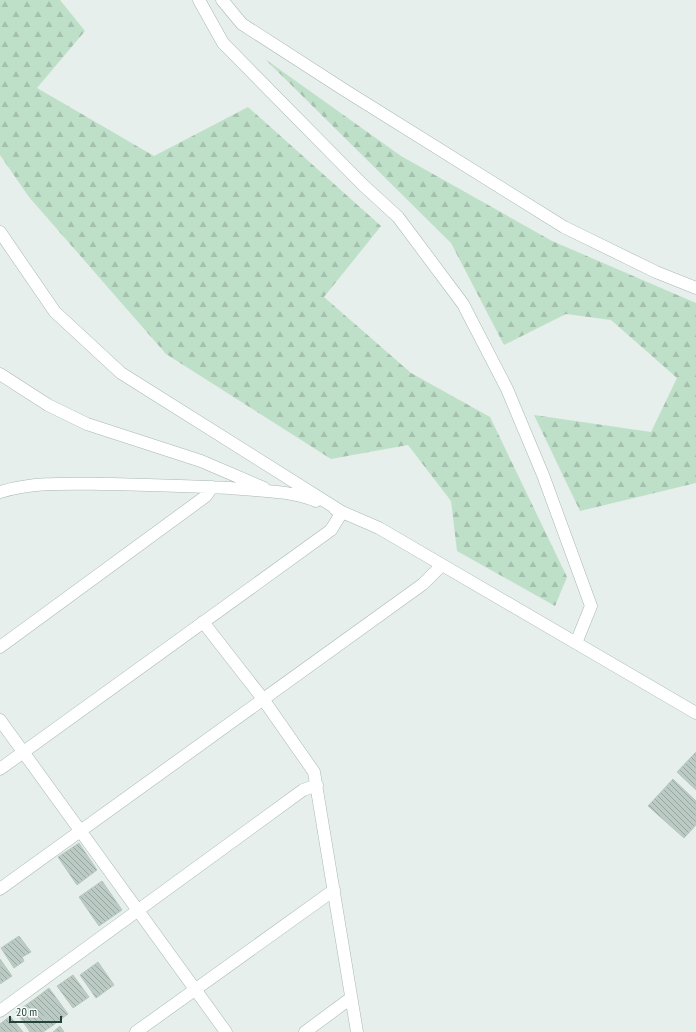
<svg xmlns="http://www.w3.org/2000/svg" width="696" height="1032" font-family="'PT Sans Narrow',sans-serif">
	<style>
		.forest { fill: url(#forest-firs) }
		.building { fill: url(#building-back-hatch); stroke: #b8c9c2 }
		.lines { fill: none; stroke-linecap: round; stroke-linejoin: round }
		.minor-casing { stroke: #a8b8b2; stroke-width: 13 }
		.minor { stroke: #fff; stroke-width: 12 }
	</style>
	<defs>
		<pattern id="forest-firs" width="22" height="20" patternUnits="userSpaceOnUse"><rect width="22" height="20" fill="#bfe0c8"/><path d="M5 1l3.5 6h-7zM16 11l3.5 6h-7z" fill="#a4c1ad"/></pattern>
		<pattern id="building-back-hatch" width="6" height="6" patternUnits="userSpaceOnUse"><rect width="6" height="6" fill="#bbcac4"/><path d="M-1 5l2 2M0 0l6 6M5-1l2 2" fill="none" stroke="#98a6a0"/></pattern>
	</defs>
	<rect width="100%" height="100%" fill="#e6efeb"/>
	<path class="forest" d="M0,0H60L85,31L37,88L154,156L248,107L381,226L324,297L411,373L490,417L567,577L555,606L457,551L451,501L408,445L331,459L166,354L29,197L0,155Z
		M265,59L401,156L552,241L696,303V483L580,511L534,415L651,432L677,378L611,320L566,314L504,345L451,243Z"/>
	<path class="building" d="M696,752V790L677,772Z
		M673,779L696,801V825L684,838L648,806Z
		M79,843L97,870L77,885L58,857Z
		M102,881L122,910L99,926L79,897Z
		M19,936L31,952L22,957L24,961L14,968L1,948Z
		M0,959L12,976L0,984Z
		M98,962L114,985L96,998L80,975Z
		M73,975L89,997L73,1008L57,986Z
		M49,988L68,1014L52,1026L33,1000Z
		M33,1000L52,1026L43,1032H30L16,1012Z
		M10,1016L23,1032H0V1024Z
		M60,1026L64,1032H53Z"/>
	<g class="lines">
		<defs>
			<path id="minor" d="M199,0L223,43L363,185L398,217L463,304L507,389L543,475L591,606L576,643
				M222,0L242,24L346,91L564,227L656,272L696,288
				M0,232L55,312L121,373L342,512L331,530L0,769
				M0,374L48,405L87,424L201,461L264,488
				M0,492C36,481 74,484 111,484C151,485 190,486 230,488C258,491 290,490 316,501
				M335,509L379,528L696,713
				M203,622L263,699L314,772L357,1032
				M0,647L206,496L212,487
				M0,720L226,1032
				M0,889L423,584L442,565
				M0,1011L303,790L317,785
				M136,1032L334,890
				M305,1032L351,998"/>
		</defs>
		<use href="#minor" class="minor-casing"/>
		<use href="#minor" class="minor"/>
	</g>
	<path d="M10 1016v6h51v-6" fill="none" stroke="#24423a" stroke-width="2"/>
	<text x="16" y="1016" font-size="12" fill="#24423a" stroke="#f7fbf9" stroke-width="3" paint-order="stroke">20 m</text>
</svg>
